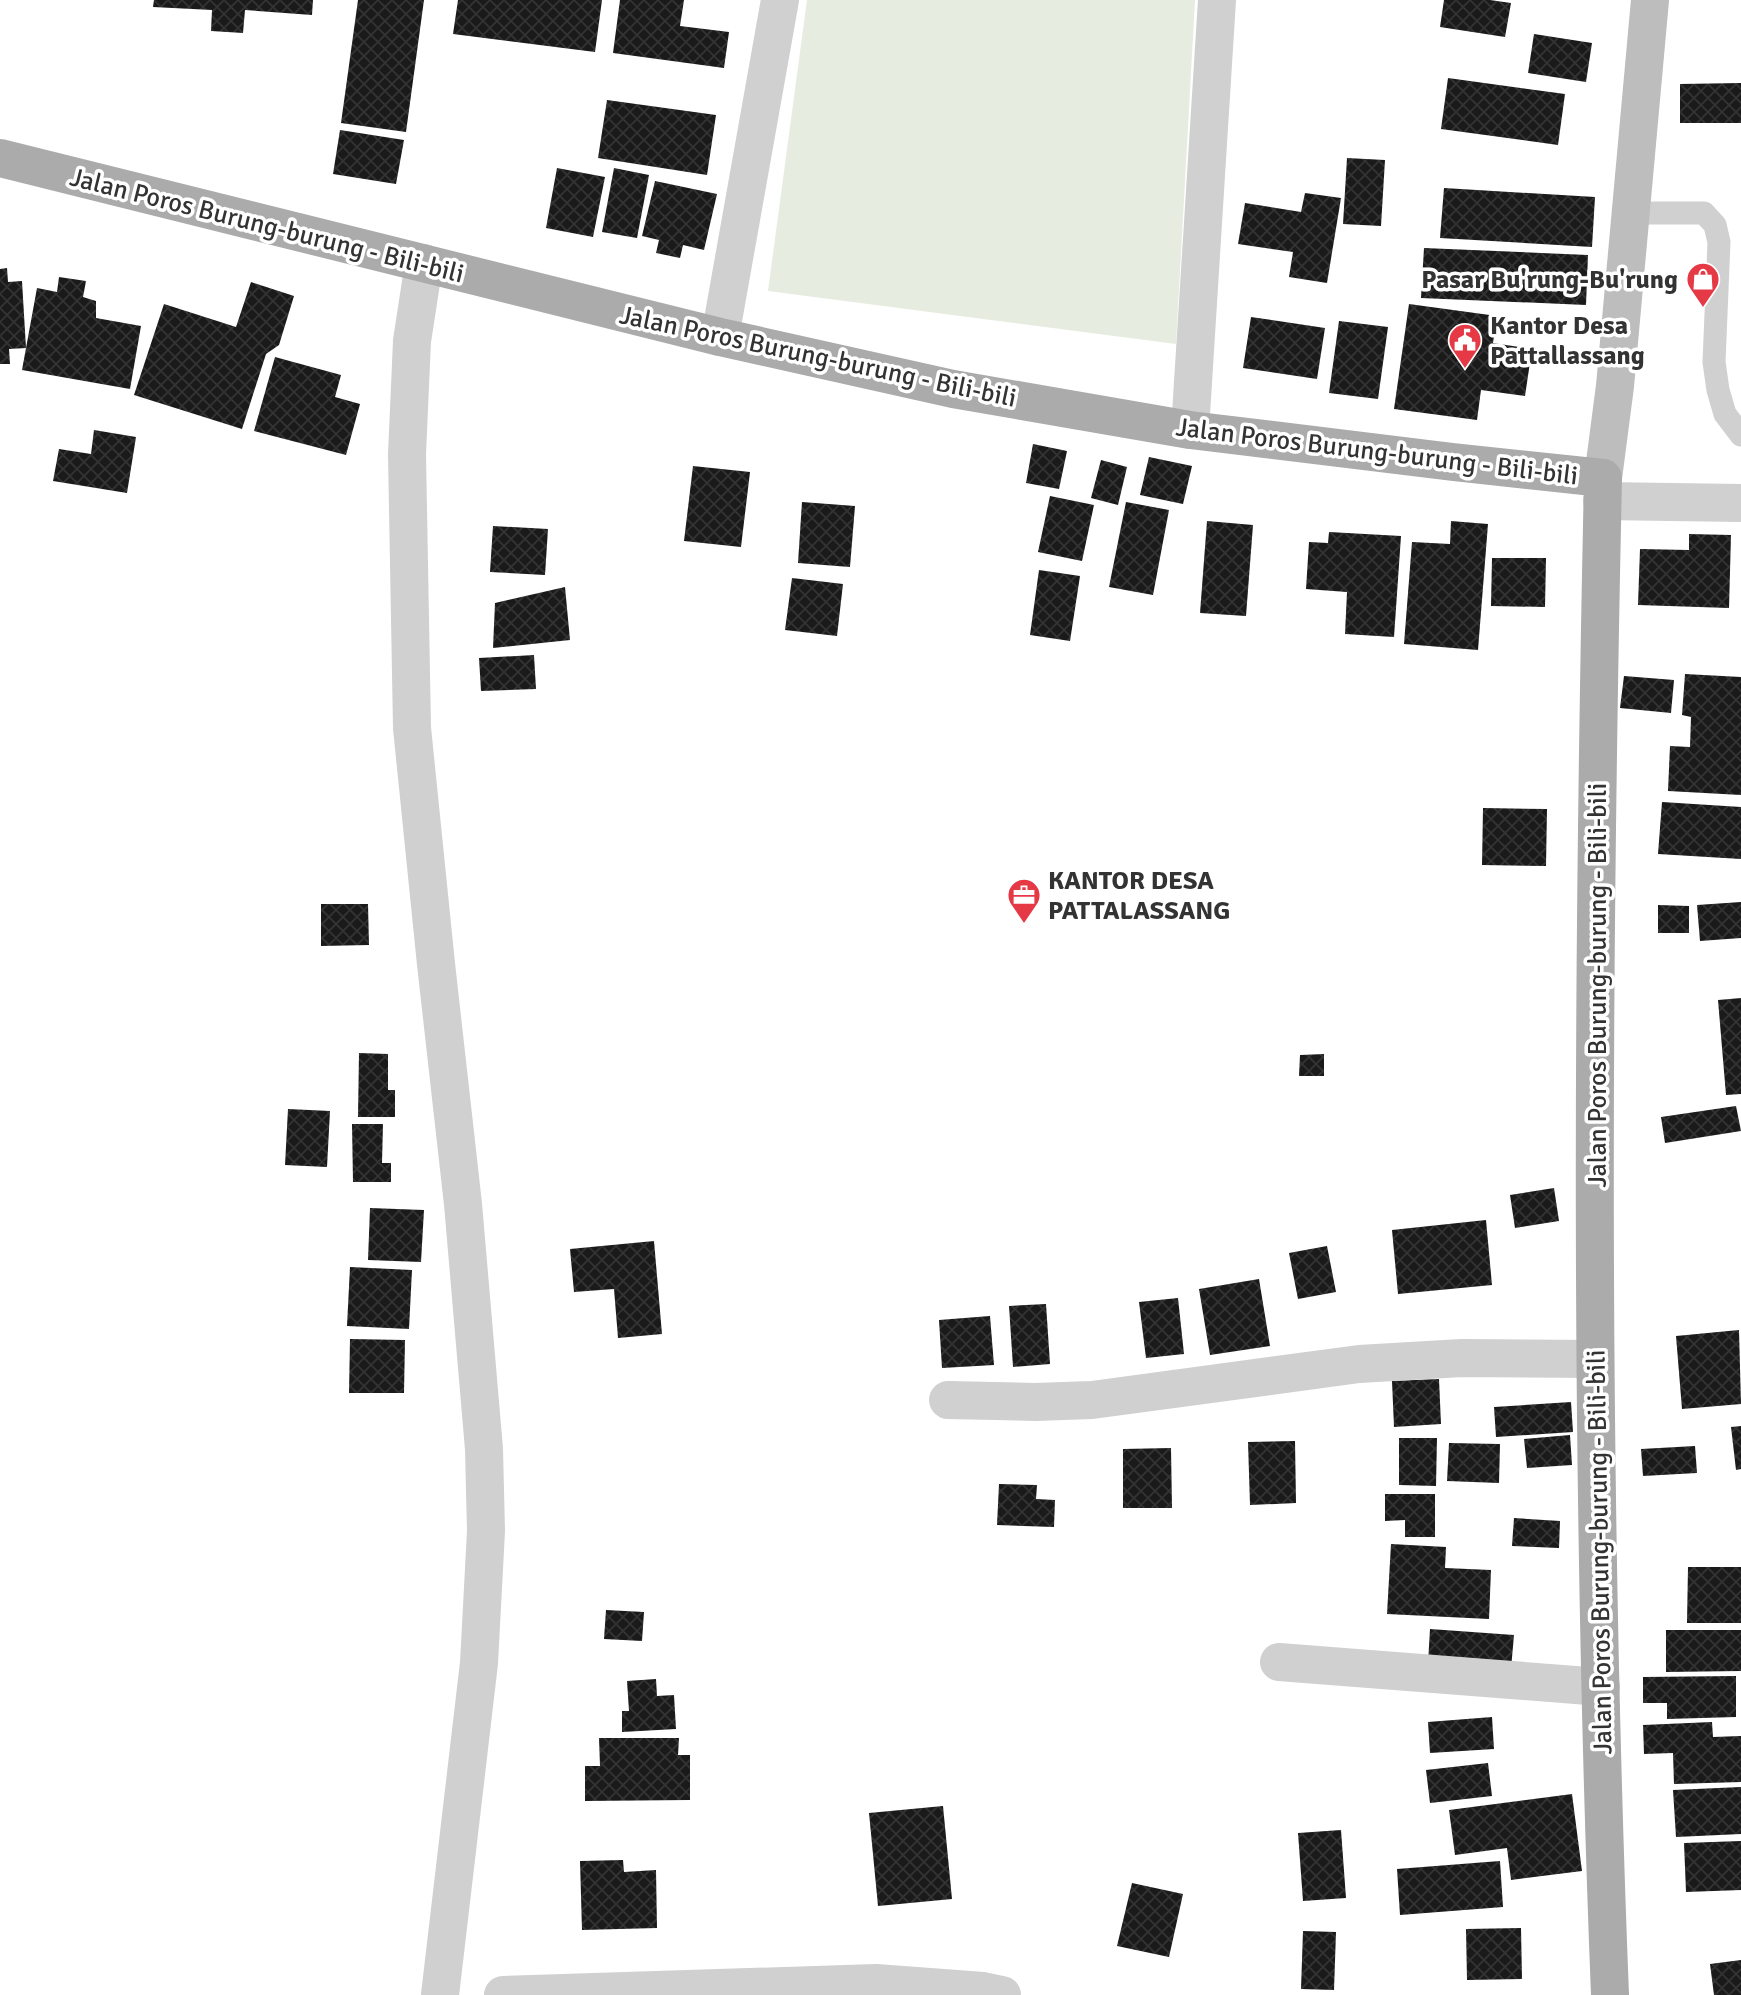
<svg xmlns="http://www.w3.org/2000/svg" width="1741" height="1995" font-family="Signika,sans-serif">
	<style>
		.grass { fill: #e6ecdf }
		.building { fill: url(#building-cross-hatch) }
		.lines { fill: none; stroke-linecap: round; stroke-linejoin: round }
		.service { stroke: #d0d0d0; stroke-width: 23 }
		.minor { stroke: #d0d0d0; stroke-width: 38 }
		.secondary { stroke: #bdbdbd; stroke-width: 38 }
		.primary { stroke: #ababab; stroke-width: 38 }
		.labels { text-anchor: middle; stroke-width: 7; stroke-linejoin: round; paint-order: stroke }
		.street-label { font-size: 26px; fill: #333; stroke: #fff }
		.poi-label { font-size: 26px; font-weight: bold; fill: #333; stroke: #fff; text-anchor: start }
	</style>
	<defs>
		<pattern id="building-cross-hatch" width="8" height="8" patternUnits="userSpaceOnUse" patternTransform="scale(1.75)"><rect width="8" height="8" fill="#1a1a1a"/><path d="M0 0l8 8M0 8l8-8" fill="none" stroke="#333"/></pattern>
	</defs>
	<rect width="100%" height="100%" fill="#fff"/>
	<path class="grass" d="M807,0H1195L1176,344L768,291Z"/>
	<path class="building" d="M154,0H313L312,15L245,10L243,33L211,31L212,10L153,7Z
		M358,0H424L406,132L341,123Z
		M458,0H602L595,52L453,34Z
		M620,0H684L680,26L729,32L724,68L613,53Z
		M1444,0H1490L1511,3L1505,37L1440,27Z
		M1534,34L1592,43L1586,82L1528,73Z
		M1448,78L1565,94L1558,145L1441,129Z
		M1741,83V123H1680V84Z
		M607,100L716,115L707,175L598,158Z
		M340,130L404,140L396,184L333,174Z
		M1347,158L1385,160L1381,226L1343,224Z
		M557,168L605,177L593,237L546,228Z
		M614,168L649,175L637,238L602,232Z
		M655,181L717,194L704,250L683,245L680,258L656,253L659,240L642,236Z
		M1444,188L1595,197L1592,247L1440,238Z
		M1305,193L1341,198L1327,283L1289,277L1293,252L1238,244L1245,203L1301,212Z
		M1424,248L1588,255L1586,305L1421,298Z
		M7,268L8,282L22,281L26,348L9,349L10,364H0V269Z
		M59,277L86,281L83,297L96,301V318L141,326L130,389L22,370L37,288L57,292Z
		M251,282L294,296L279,345L266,354L242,429L134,395L164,304L236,327Z
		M1409,304L1497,316L1493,343L1532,349L1525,396L1481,390L1477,420L1394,409Z
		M1251,317L1325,328L1317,379L1243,368Z
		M1339,321L1388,327L1378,399L1329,393Z
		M275,357L341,375L335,397L360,404L346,455L254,431Z
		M94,430L136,437L127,493L53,481L59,449L91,454Z
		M1033,444L1067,451L1059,489L1026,483Z
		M1149,457L1192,466L1183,504L1140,495Z
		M1101,460L1127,467L1118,505L1091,498Z
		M693,466L750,472L741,547L684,541Z
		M1050,496L1094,505L1082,561L1038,552Z
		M802,502L855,506L850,567L798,563Z
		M1126,502L1169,510L1153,595L1109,587Z
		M1207,521L1253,525L1246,616L1200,613Z
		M1451,521L1488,524L1478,650L1404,644L1412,542L1450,544Z
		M493,526L548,529L545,575L490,572Z
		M1329,532L1401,536L1394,637L1345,634L1347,592L1306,589L1309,542L1328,543Z
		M1689,534L1731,535L1729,608L1638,605L1640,549L1689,550Z
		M1492,558H1546L1545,607L1491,606Z
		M1039,570L1080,576L1070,641L1030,635Z
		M792,578L843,584L837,636L785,630Z
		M565,587L570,640L493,648L495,603Z
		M534,655L536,689L481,691L479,658Z
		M1685,674L1741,677V795L1668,791L1670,746L1690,747L1691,717L1682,715Z
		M1624,676L1674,680L1671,713L1620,708Z
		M1662,802L1741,807V859L1658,854Z
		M1483,808L1547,809L1546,866L1482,865Z
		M1741,902V938L1700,941L1697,905Z
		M321,904H368L369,945L321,946Z
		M1658,905L1689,906V933H1658Z
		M1741,998V1094L1726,1095L1718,1000Z
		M359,1053L388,1054V1090H395V1117H358Z
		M1324,1054V1076H1299L1300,1055Z
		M1736,1106L1741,1131L1665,1143L1661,1117Z
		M288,1109L330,1111L327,1167L285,1165Z
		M352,1124H383L382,1163H391V1182H353Z
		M1554,1188L1559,1221L1515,1228L1510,1195Z
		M370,1208L424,1210L421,1262L368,1260Z
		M1486,1220L1492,1285L1398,1294L1392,1230Z
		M654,1241L662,1334L618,1338L614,1289L574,1292L570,1249Z
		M1327,1246L1336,1292L1298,1299L1289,1253Z
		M350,1267L412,1270L409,1329L347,1326Z
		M1259,1279L1270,1346L1210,1355L1199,1289Z
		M1178,1298L1184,1354L1146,1358L1139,1302Z
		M1046,1304L1050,1364L1013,1367L1009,1306Z
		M990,1316L994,1365L942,1368L939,1320Z
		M1739,1330L1741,1404L1682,1409L1676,1336Z
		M350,1339L405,1340L404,1393H349Z
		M1439,1379L1441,1424L1394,1427L1392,1381Z
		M1571,1402L1573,1432L1496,1437L1494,1407Z
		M1741,1426V1469L1736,1470L1731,1427Z
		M1570,1435L1572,1465L1527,1468L1524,1439Z
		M1399,1438H1437L1436,1486L1399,1485Z
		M1295,1441L1296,1503L1250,1505L1248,1442Z
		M1449,1443L1500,1444L1499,1483L1447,1481Z
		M1695,1446L1697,1473L1643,1476L1641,1449Z
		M1171,1448L1172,1508H1123V1449Z
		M999,1484L1037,1485L1036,1499L1055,1500L1054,1527L997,1525Z
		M1385,1494H1435V1537H1405V1520L1385,1521Z
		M1514,1518L1560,1521L1559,1548L1512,1546Z
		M1391,1544L1446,1547L1445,1568L1491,1570L1489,1619L1387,1614Z
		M1688,1567H1741V1623H1687Z
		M606,1610L644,1612L642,1641L604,1639Z
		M1430,1629L1514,1635L1511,1669L1428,1663Z
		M1666,1630H1741V1671L1666,1672Z
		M1736,1676V1717L1667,1719V1703H1643V1677Z
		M656,1679L657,1696L674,1695L676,1729L622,1732V1711H629L627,1681Z
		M1492,1717L1494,1749L1430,1753L1428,1722Z
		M1712,1722L1713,1737L1741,1736V1782L1674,1784L1673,1753L1644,1754L1643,1725Z
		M599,1738H679L678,1755H690V1800L585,1801V1766H600Z
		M1488,1763L1492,1796L1430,1803L1426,1770Z
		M1741,1787V1834L1676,1837L1673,1790Z
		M1572,1794L1582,1871L1511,1880L1507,1848L1455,1855L1449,1810Z
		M943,1806L952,1899L878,1906L869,1813Z
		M1341,1830L1346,1898L1303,1901L1298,1833Z
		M1741,1841V1890L1686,1892L1684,1843Z
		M623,1860L624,1872L656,1870L657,1928L582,1930L580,1861Z
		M1500,1861L1503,1907L1400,1915L1397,1869Z
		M1132,1883L1183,1894L1169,1957L1117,1946Z
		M1521,1928L1522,1979L1467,1980L1466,1929Z
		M1303,1931L1336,1932L1334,1990L1301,1989Z
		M1741,1960V1995H1714L1710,1964Z"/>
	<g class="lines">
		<path class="service" d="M1630,213H1704L1715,225L1719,242L1714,362L1718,390L1725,414L1741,435"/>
		<path class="minor" d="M424,263L412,341L407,454L412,728L436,964L463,1204L484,1449L486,1531L479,1663L440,1995
			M720,337L780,0
			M1190,430L1217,0
			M1602,501L1741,503
			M948,1400L1035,1402L1092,1400L1359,1364L1462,1358L1595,1359
			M1279,1662L1601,1687
			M503,1995L876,1983L983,1991L1002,1995"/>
		<path class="secondary" d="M1603,478L1615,386L1650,0"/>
		<path class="primary" d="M0,158L720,337L953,389L1190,430L1453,462L1603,478C1592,983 1590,1490 1610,1995"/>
	</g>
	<defs>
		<symbol id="shop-pin" viewBox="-11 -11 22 30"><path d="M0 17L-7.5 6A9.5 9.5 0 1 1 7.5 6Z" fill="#e63946" stroke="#fff"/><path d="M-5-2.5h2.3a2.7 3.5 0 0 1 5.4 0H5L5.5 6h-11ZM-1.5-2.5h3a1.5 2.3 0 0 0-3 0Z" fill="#fff"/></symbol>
		<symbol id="civic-pin" viewBox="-11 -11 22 30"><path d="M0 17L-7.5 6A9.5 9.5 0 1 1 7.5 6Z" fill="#e63946" stroke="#fff"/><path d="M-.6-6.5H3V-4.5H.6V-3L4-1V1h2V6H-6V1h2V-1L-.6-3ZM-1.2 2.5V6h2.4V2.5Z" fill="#fff"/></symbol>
		<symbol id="office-pin" viewBox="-11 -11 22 30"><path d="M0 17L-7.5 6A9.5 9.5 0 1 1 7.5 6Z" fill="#e63946" stroke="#fff"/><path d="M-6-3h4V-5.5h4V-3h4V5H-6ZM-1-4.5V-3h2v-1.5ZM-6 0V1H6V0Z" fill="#fff"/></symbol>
	</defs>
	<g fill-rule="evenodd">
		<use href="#shop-pin" x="1684" y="260" width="38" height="52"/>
		<use href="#civic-pin" x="1446" y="321" width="38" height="52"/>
		<use href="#office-pin" x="1005" y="876" width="38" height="52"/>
	</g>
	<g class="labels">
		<g class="street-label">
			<text transform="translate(267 225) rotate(14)" y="9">Jalan Poros Burung-burung - Bili-bili</text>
			<text transform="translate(818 356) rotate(12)" y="9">Jalan Poros Burung-burung - Bili-bili</text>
			<text transform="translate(1377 451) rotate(7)" y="9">Jalan Poros Burung-burung - Bili-bili</text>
			<text transform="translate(1597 985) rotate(-90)" y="9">Jalan Poros Burung-burung - Bili-bili</text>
			<text transform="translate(1599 1552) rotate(-91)" y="9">Jalan Poros Burung-burung - Bili-bili</text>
		</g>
		<g class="poi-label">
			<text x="1678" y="288" text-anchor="end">Pasar Bu'rung-Bu'rung</text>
			<text x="1490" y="334">Kantor Desa<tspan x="1490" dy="30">Pattallassang</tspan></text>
			<text x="1048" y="889">KANTOR DESA<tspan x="1048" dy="30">PATTALASSANG</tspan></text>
		</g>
	</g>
</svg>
